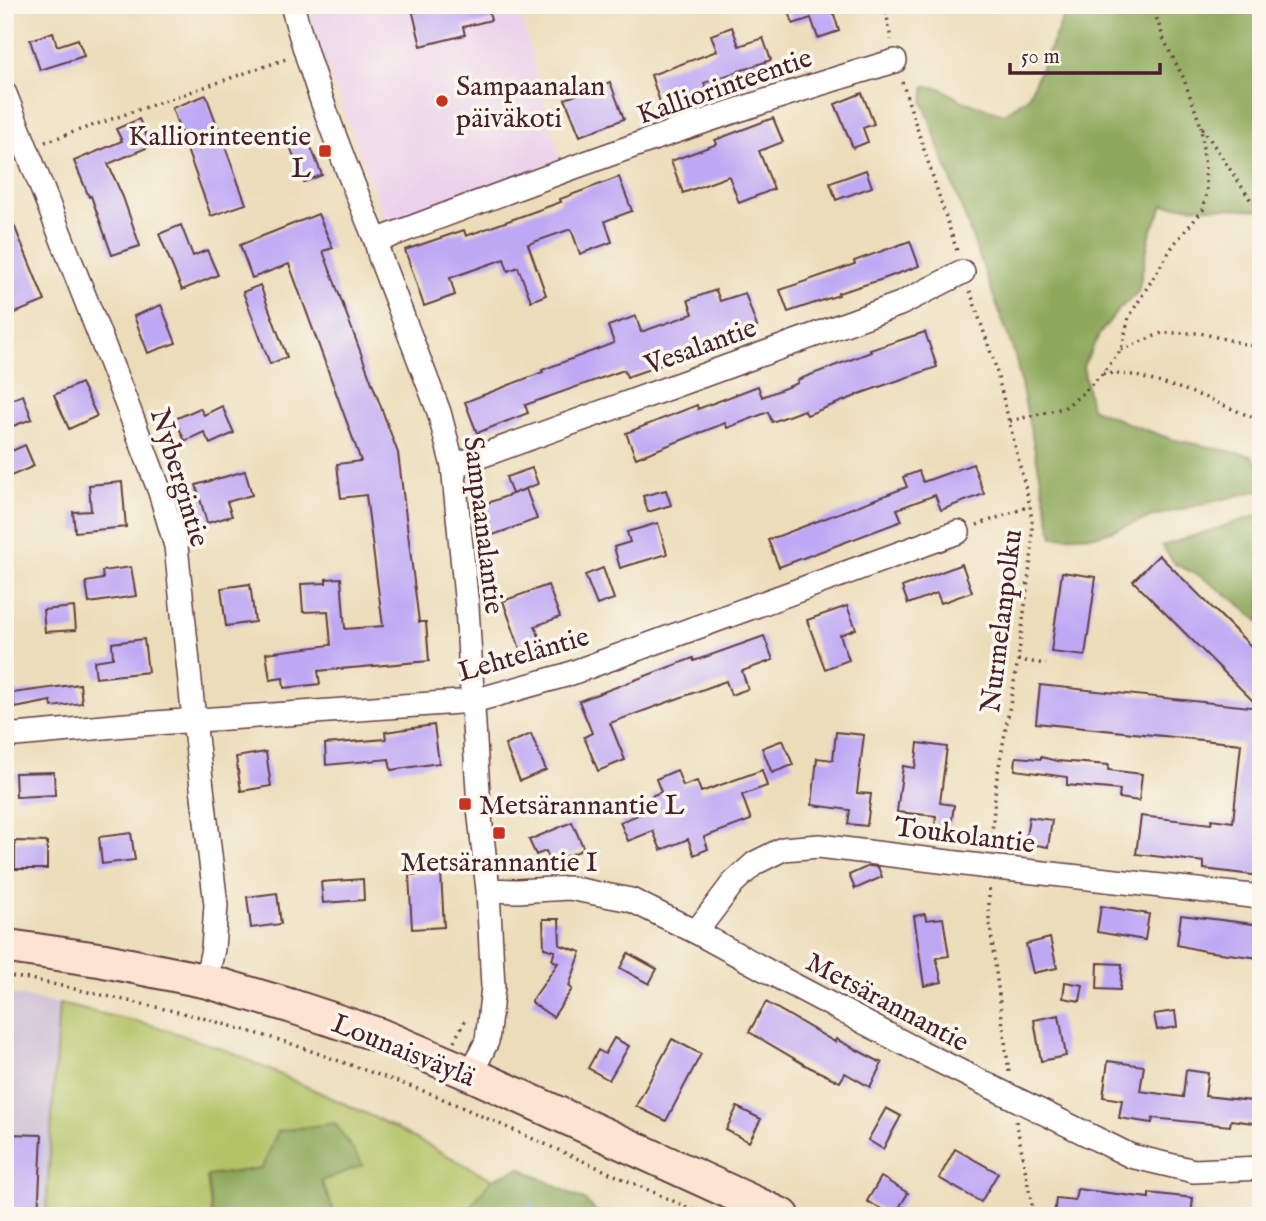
<svg xmlns="http://www.w3.org/2000/svg" width="1266" height="1221" font-family="'IM FELL English',serif">
	<style>
		.built { fill: #ebd1eb }
		.industrial { fill: #cbbfd5 }
		.green { fill: #b3c366; stroke: #7e7148; stroke-width: 2 }
		.forest { fill: #8ea95b; stroke: #6c6443; stroke-width: 2 }
		.lines { fill: none; stroke-linecap: round; stroke-linejoin: round }
		.stream { stroke: #65aedd; stroke-width: 6 }
		.building { fill: #bea8f4 }
		.street-casing { stroke: #623c40; stroke-width: 26 }
		.secondary-casing { stroke: #623c40; stroke-width: 37 }
		.path { stroke: #623c40; stroke-width: 3.5; stroke-dasharray: 2 5; stroke-linecap: butt }
		.street { stroke: #fff; stroke-width: 23 }
		.secondary { stroke: #fde3d1; stroke-width: 33 }
		.poi-dot { fill: #c8321e; stroke: #fbf7ec; stroke-width: 2.5 }
		.labels { text-anchor: middle; stroke-width: 7; stroke-linejoin: round; paint-order: stroke }
		.poi-label { font-size: 28px; fill: #4a1f2b; stroke: #fbf7ec; text-anchor: start }
		.street-label { font-size: 28px; fill: #4a1f2b; stroke: #fbf7ec }
	</style>
	<rect width="100%" height="100%" fill="#fbf7ec"/>
	<filter id="ink" filterUnits="userSpaceOnUse"><feTurbulence type="fractalNoise" baseFrequency=".0143" numOctaves="2"/><feDisplacementMap in="SourceGraphic" scale="14" xChannelSelector="R" yChannelSelector="G"/><feConvolveMatrix kernelMatrix="1 2 1 2 8 2 1 2 1" color-interpolation-filters="sRGB"/></filter>
	<filter id="wash" filterUnits="userSpaceOnUse"><feTurbulence type="fractalNoise" baseFrequency=".00686" numOctaves="4" result="noise"/><feDisplacementMap in="SourceGraphic" scale="28" xChannelSelector="R" yChannelSelector="G"/><feGaussianBlur stdDeviation="1.57" result="paint"/><feColorMatrix in="noise" values="0 0 0 0 0 0 0 0 0 0 0 0 0 0 0 0 0 1.4 0 .05"/><feComposite in="paint" operator="in"/></filter>
	<g filter="url(#wash)">
		<rect width="100%" height="100%" fill="#ecddba"/>
		<path class="built" d="M308,5H518L561,161L387,226L317,41Z"/>
		<path class="industrial" d="M5,993L59,1004L46,1216H5Z"/>
		<path class="green" d="M59,1004L152,1025L228,1051L378,1119L492,1179L463,1216H336L321,1181L262,1169L207,1176L212,1216H46Z"/>
		<path class="forest" d="M1064,5H1261V210L1163,205L1150,234L1138,292L1118,310L1099,335L1083,366L1091,408L1127,423L1171,439L1252,456L1261,469V490L1154,516L1099,535L1053,537L1015,355L923,102L925,86L940,88L963,101L1004,114L1028,97L1063,19Z
			M1261,514V623L1237,602L1200,576L1175,564L1162,546Z
			M335,1123L363,1165L321,1181L336,1216H212L207,1176L262,1168L278,1131Z
			M520,1168L586,1201L601,1216H463L492,1179Z"/>
		<g class="lines">
			<path class="stream" d="M530,1206L531,1216"/>
		</g>
		<g id="blocks">
			<path class="building" d="M411,5H487L491,20L463,27L465,35L421,46Z
				M787,5H839V8L833,11L839,31L818,38L811,18L793,24Z
				M732,27L739,46L763,38L771,60L704,83L707,92L662,108L651,75L717,51L711,35Z
				M53,32L57,46L78,39L84,56L40,70L30,40Z
				M610,82L624,119L580,136L565,99Z
				M862,93L874,124L863,128L868,142L853,148L835,104Z
				M206,95L246,204L211,216L172,108Z
				M773,118L783,142L759,151L774,189L739,203L729,176L683,193L671,161L717,144L715,140Z
				M139,119L151,146L108,164L123,197L140,246L112,255L91,196L89,197L74,161L122,141L116,129Z
				M307,137L322,175L304,182L289,144Z
				M866,170L872,187L836,200L830,183Z
				M619,177L632,211L605,221L612,242L580,254L571,229L528,244L546,295L531,301L518,267L508,271L504,259L450,278L455,295L424,306L405,250L464,230L466,236L561,202L560,199Z
				M5,203L45,301L5,317Z
				M318,214L333,248L323,251L398,453L419,622H426L429,661L318,671L320,684L284,688L283,678L270,680L266,653L331,645L328,611L303,612L301,584L326,583V579L341,578L345,629L383,626L366,495L341,498L337,464L361,461L289,264L252,278L240,245Z
				M181,225L193,256L207,250L218,275L182,290L159,234Z
				M910,241L919,266L880,280L838,293L839,295L788,312L780,290L855,264L854,261Z
				M260,285L287,357L270,364L243,292Z
				M716,290L720,301L745,293L757,327L685,352L687,356L627,377L624,370L525,405L528,413L477,433L465,402L543,372L542,370L614,343L608,326L636,316L641,332L693,314L688,300Z
				M161,305L176,343L148,353L134,316Z
				M925,332L937,367L856,395V396L807,415L804,410L772,422L768,412L727,428L725,423L636,458L626,433L697,405L698,409L758,386L762,397L798,383L797,380L871,352L870,350Z
				M81,383L97,416L69,429L54,395Z
				M23,395L32,419L5,429V402Z
				M222,406L234,433L210,444L204,432L185,441L175,419L200,408L204,415Z
				M25,445L34,466L11,476L5,463V454Z
				M973,464L984,494L941,510L935,495L897,509L902,521L779,567L768,540L907,487L903,477L919,471L923,482Z
				M532,468L538,484L512,494L506,477Z
				M245,471L252,495L227,502L232,516L207,523L196,485Z
				M122,482L126,527L75,532L73,512L91,511L89,485Z
				M526,489L537,519L493,535L482,505Z
				M666,490L671,505L648,512L643,496Z
				M658,523L667,554L620,568L614,547L630,542L627,532Z
				M1159,555L1261,656V876L1204,869V862L1136,854L1141,816L1211,824L1212,819L1233,822L1241,744L1036,723L1040,685L1260,708L1133,581Z
				M962,564L972,592L941,603L937,593L908,604L902,587Z
				M131,567L136,596L89,603L86,582L103,579L102,571Z
				M603,568L614,599L597,605L585,575Z
				M1062,572L1096,577L1085,656L1051,652Z
				M250,584L255,622L226,626L221,588Z
				M548,585L560,617L535,626L545,653L524,660L503,601Z
				M847,606L856,629L840,635L849,660L825,669L807,620Z
				M74,607L76,630L45,632L43,610Z
				M764,636L773,660L742,671L748,689L731,695L726,681L610,723L625,760L598,771L584,737L592,733L579,701L693,658L694,661Z
				M144,639L148,672L96,678L94,661L113,658L112,643Z
				M80,684L82,703L52,707L51,701L15,708L12,693Z
				M434,725L439,763L391,770L389,759L326,765L325,744L386,739L385,732Z
				M836,732L864,735L857,793L871,794L867,826L848,824L850,810L812,805L817,758L833,760Z
				M531,734L546,770L520,781L505,745Z
				M783,740L793,765L772,773L762,748Z
				M918,743L947,747L940,803L954,805L950,834L934,832L936,816L897,812L903,766L915,768Z
				M266,752L271,786L241,791L236,757Z
				M1016,757L1041,759V757L1057,761L1109,765L1108,770L1142,774L1139,801L1119,798L1120,790L1067,785V777L1015,770Z
				M677,770L683,786L697,781L701,792L762,770L767,786L742,795L751,820L704,837L708,849L694,855L688,839L661,850L653,831L628,841L620,822L656,808L651,796L661,792L656,779Z
				M54,772L55,795L16,797L15,773Z
				M1029,817L1052,820L1048,847L1025,843Z
				M572,822L584,849L551,863L546,851L536,855L529,840Z
				M131,833L135,860L102,864L99,837Z
				M15,841L47,842V869H15Z
				M869,866L878,867L882,877L855,889L849,875Z
				M441,873L444,927L412,929L409,875Z
				M363,879L364,900L323,903L321,882Z
				M277,893L281,924L251,928L247,897Z
				M1101,906L1149,914L1145,940L1097,932Z
				M925,914L926,920L943,918L949,956L936,958L942,982L924,986L914,916Z
				M1181,915L1261,925V958L1204,951L1177,945Z
				M543,919H559L560,945L581,952L569,986L572,989L553,1017L531,1002L558,963L552,960L555,951L544,948Z
				M1050,938L1057,968L1033,973L1026,944Z
				M628,953L657,969L649,984L620,968Z
				M1098,963L1122,964L1120,990L1097,989Z
				M1065,982L1083,985L1080,1001L1063,998Z
				M766,1002L835,1042L836,1039L882,1063L870,1087L845,1073L840,1082L807,1066L749,1032Z
				M1175,1011L1177,1027L1157,1030L1154,1014Z
				M1059,1015L1066,1056L1041,1061L1034,1020Z
				M614,1038L629,1046L609,1080L588,1068L598,1050L605,1054Z
				M672,1039L701,1054L666,1121L636,1106Z
				M1108,1061L1144,1066L1140,1091L1183,1097L1186,1070L1208,1073L1205,1096L1261,1102V1124L1231,1120L1230,1126L1153,1118L1152,1123L1119,1118L1122,1100L1103,1097Z
				M737,1107L761,1119L749,1142L726,1130Z
				M886,1108L901,1116L883,1149L868,1140Z
				M7,1134L42,1135L38,1216H5Z
				M955,1149L998,1173L981,1202L939,1178Z
				M881,1177L908,1193L894,1216L867,1201Z
				M1077,1189L1149,1198V1193L1193,1198L1191,1216H1054L1056,1198L1075,1200Z"/>
		</g>
	</g>
	<g filter="url(#ink)">
		<use href="#blocks" fill-opacity="0" stroke="#623c40" stroke-width="2"/>
		<g class="lines">
			<defs>
				<path id="street" d="M292,5C314,86 344,163 376,241L380,257L439,412L453,466L467,607L479,808L488,890L493,987L487,1041L471,1074
					M5,94L129,410L160,492L176,546L194,720L216,905L213,949L206,981
					M376,241C547,176 720,112 895,61
					M453,466L900,304L963,272
					M5,736L126,725L474,701L566,675L958,532
					M488,890L517,891L569,888L631,900L696,932L784,980L919,1051L1131,1156L1194,1171L1261,1168
					M696,932L733,883L755,863L783,849L819,846L989,867L1261,897"/>
				<path id="secondary" d="M5,946L102,960L206,981L291,1006L379,1035L471,1074L783,1216"/>
			</defs>
			<use href="#street" class="street-casing"/>
			<use href="#secondary" class="secondary-casing"/>
			<path class="path" d="M885,5L891,40
				M1152,5L1164,40L1183,77L1201,126L1252,202L1261,205
				M902,82L958,254
				M45,142L286,59
				M970,291L995,365L1030,506L1032,522V550L1018,660L996,783L991,846
				M1121,350L1162,333H1200L1261,348
				M1103,373L1133,375L1182,389L1209,399L1261,421
				M1010,421L1064,408L1082,394L1103,373L1121,350L1129,317L1174,244L1203,210L1207,192L1201,126
				M977,525L1030,506
				M1018,660L1046,664
				M989,889V918L1009,1072
				M5,976L30,979L196,1016L286,1042L432,1094L707,1216
				M454,1041L467,1017
				M1016,1121L1034,1216"/>
			<use href="#street" class="street"/>
			<use href="#secondary" class="secondary"/>
		</g>
	</g>
	<g class="poi-dot">
		<circle cx="442" cy="101" r="7"/>
		<rect x="318" y="144" width="14" height="14" rx="3.5"/>
		<rect x="458" y="797" width="14" height="14" rx="3.5"/>
		<rect x="492" y="826" width="14" height="14" rx="3.5"/>
	</g>
	<g class="labels">
		<g class="poi-label">
			<text x="456" y="95">Sampaanalan<tspan x="456" dy="32">päiväkoti</tspan></text>
			<text x="311" y="145" text-anchor="end">Kalliorinteentie<tspan x="311" dy="32">L</tspan></text>
			<text x="479" y="814">Metsärannantie L</text>
			<text x="499" y="871" text-anchor="middle">Metsärannantie I</text>
		</g>
		<g class="street-label">
			<text transform="translate(724 85) rotate(-19)" y="10">Kalliorinteentie</text>
			<text transform="translate(700 345) rotate(-20)" y="10">Vesalantie</text>
			<text transform="translate(181 477) rotate(73)" y="10">Nybergintie</text>
			<text transform="translate(485 525) rotate(83)" y="10">Sampaanalantie</text>
			<text transform="translate(1000 621) rotate(-83)" y="10">Nurmelanpolku</text>
			<text transform="translate(523 653) rotate(-16)" y="10">Lehteläntie</text>
			<text transform="translate(965 834) rotate(7)" y="10">Toukolantie</text>
			<text transform="translate(888 1001) rotate(28)" y="10">Metsärannantie</text>
			<text transform="translate(404 1049) rotate(22)" y="10">Lounaisväylä</text>
		</g>
	</g>
	<rect width="1266" height="1221" fill="none" stroke="#fbf7ec" stroke-width="28"/>
	<path d="M1010 63v10h150v-10" fill="none" stroke="#4a1f2b" stroke-width="3.5"/>
	<text x="1021" y="63" font-size="21" fill="#4a1f2b" stroke="#fbf7ec" stroke-width="5" paint-order="stroke">50 m</text>
</svg>
